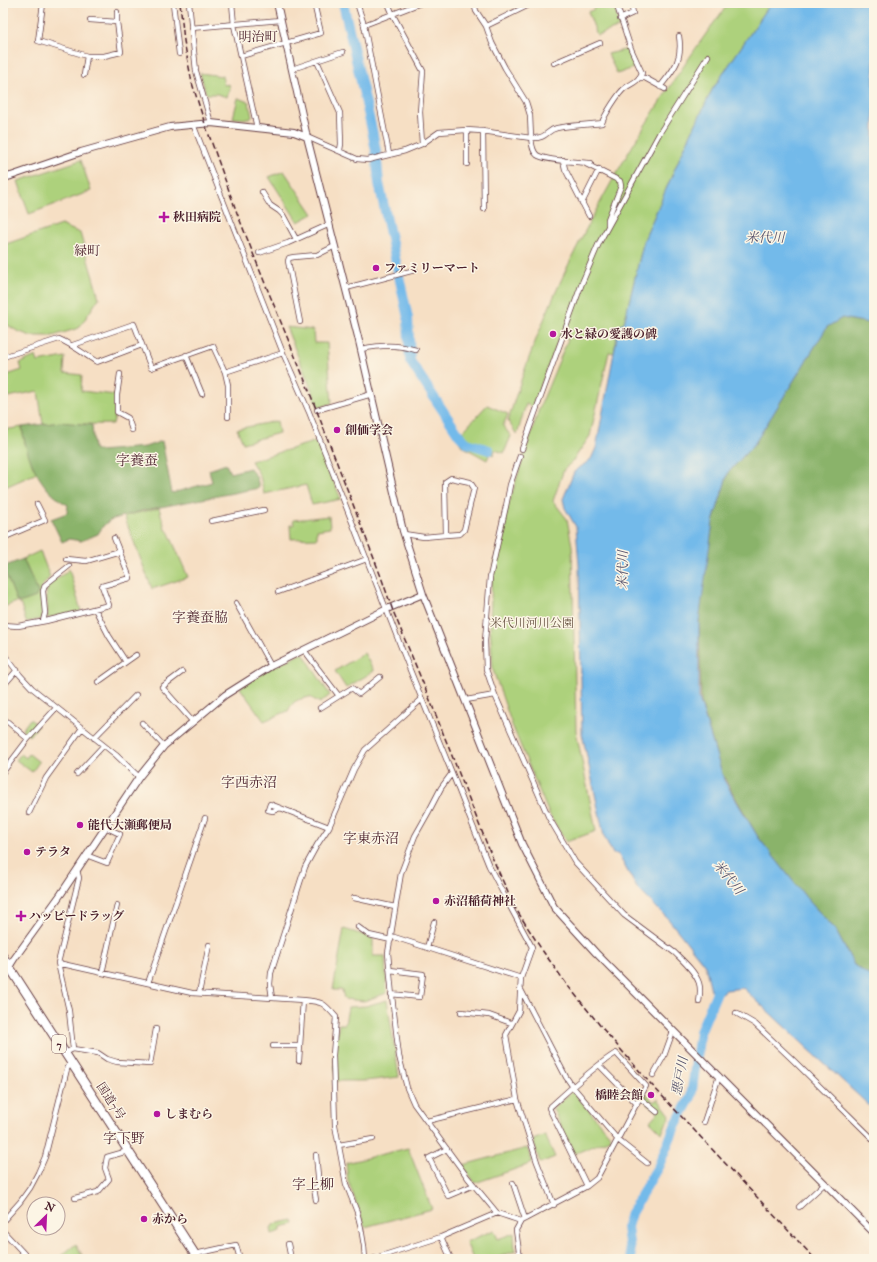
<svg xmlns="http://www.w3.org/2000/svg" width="877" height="1262" font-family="'IM FELL English','Noto Serif JP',serif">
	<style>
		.green { fill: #add17b; stroke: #7c7853 }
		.forest { fill: #8ab36b; stroke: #6a694b }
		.water { fill: #73baea; stroke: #5e6c8a }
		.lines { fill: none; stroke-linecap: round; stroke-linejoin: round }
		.river { stroke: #73baea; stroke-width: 10 }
		.minor-casing { stroke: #643c42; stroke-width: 6 }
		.tertiary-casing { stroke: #643c42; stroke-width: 8 }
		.trunk-casing { stroke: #643c42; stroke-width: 10 }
		.minor { stroke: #fff; stroke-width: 4.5 }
		.tertiary { stroke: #fff; stroke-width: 6 }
		.trunk { stroke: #fff; stroke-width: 8 }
		.rail { stroke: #4a1f2b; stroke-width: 1.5; stroke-dasharray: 6 3; stroke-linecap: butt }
		.poi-dot { fill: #b5179e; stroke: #fcf5e5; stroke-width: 1.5 }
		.labels { text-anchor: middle; stroke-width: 3; stroke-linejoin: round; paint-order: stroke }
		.shield { fill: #fcf5e5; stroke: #7f5f63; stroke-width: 1 }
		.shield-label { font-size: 11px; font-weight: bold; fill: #4a1f2b }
		.poi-label { font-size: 12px; font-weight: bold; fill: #4a1f2b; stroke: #fcf5e5; text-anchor: start }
		.park-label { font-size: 12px; fill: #685443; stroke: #fcf5e5 }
		.street-label { font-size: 12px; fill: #4a1f2b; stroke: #fcf5e5 }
		.neighbourhood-label { font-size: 13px; fill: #4a1f2b; stroke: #fcf5e5 }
		.water-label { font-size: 13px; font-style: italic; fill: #58556e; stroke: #fcf5e5 }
		.quarter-label { font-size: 14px; fill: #4a1f2b; stroke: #fcf5e5 }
	</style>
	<rect width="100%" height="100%" fill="#fcf5e5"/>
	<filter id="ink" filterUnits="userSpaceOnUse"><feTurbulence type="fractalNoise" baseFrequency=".025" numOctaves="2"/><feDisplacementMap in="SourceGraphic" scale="8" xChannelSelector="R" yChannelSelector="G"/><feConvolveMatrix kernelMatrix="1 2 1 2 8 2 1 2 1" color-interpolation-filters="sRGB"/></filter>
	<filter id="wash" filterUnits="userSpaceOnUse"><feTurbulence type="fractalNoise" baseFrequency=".012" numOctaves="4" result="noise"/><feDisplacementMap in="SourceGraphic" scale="16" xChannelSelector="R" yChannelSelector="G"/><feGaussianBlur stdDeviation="0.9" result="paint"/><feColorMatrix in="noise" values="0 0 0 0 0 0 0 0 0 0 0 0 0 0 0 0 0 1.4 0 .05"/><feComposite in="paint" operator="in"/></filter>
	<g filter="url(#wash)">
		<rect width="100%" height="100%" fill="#f6dfc4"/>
		<path class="green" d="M592,3H613L620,27L597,35L588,12L594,9Z
			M729,3H771L712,90L680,157L644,240L624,323L619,326L614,353L609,352L590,436L572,462L564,469L553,501L567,519L572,546L576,731L596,831L566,842L549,814L512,725L493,670L490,624L492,576L507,509L539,409L568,339L560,337L532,407L526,404L517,435L508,421C541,309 595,203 658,105C681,70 703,36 729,3Z
			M628,49L636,67L617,74L608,54Z
			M200,73L222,76L224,85L229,84L230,89L227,97L217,94H206Z
			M238,98L249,102L252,117L250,119L233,118Z
			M81,160L91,191L29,214L18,181Z
			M284,171L313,214L298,222L269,177Z
			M61,225L80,233L99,298L79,328L53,336H31L17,331L3,322V245Z
			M286,327L313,330L314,343H327L332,403L319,408Z
			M36,356L38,362L65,357L64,373L82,375L81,391L116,395L115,415L113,424C89,425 66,422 43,424L38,391L8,397L4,384L7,375L22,370L20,363Z
			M487,405L508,414L503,426L511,436L504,453L495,450L493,455L490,453L487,460L462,446L457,438Z
			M277,421L279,433L243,443L237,429Z
			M22,427L25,444L37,473L3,488V430Z
			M317,441L341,499L312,505L306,485L264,494L260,476L251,461Z
			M159,508L165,528L169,533L188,577L152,589L124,516Z
			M329,516L330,528L317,530V538L291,539L290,525H294L293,520Z
			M40,551L50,577L42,586L44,611L42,619L26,622L21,605L17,602L3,607V569L9,580L17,602L38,592L23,559Z
			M69,569L81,611L47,618C50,607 43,592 49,584C51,581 56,579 59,577C63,575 66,572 69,569Z
			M303,653L330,695L320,703L310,697C299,699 293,700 288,711L264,721L240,688L272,667Z
			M364,653L374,671L346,688L335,671Z
			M30,719L38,726L29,736L22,730Z
			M21,754L26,758L29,754L39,762L32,772L16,760Z
			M344,929L373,938V956H385L387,993L364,1001L344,999L342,990H333Z
			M387,1000L399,1077L365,1081H336L334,1056L339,1024H345L348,1007L366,1006Z
			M571,1092L574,1093L610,1135V1139L574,1154L553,1109Z
			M646,1093L653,1102L658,1099L670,1115L662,1133L650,1121L658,1112L643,1099Z
			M545,1135L555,1157L540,1163L533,1140Z
			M408,1148L432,1209L365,1227L348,1181L346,1163Z
			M527,1148L533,1163L475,1183L463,1165Z
			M293,1220L294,1224L281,1227V1231L272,1234L271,1228L274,1224Z
			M494,1230L498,1239L514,1233L515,1251L493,1259H473L466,1242Z
			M76,1244L84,1259H57Z"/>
		<path class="forest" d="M842,318L874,324V979L854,965L835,929L808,900L758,837L722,774L701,703L699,615L713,522L728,473L755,443L827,327Z
			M60,422L92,425L94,449L99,451L145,447L162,441L172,493L212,482L209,470L226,464L230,473L250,468L257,478L259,488L145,510L110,520L103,526L98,534L81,541L69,539L62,542L51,519L67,513L68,505C40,491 26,457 22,427Z
			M23,559L38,592L36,597L22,602H17L3,567Z"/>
		<path class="water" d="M771,3H874V324L842,318L827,327L755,443L728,473L713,522L699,621V698L724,780L758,837L808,900L835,929L854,965L874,979V1110L743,988L726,990L722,993L711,990L705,965L669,920L637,888L618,854H613L604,836L582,733L579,565L576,527L565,508L563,499L574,472L591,459L596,448L619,326L624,323L644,240L680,157L712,90Z
			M463,435C472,445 479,444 490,449L489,452C476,447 470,452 460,438Z"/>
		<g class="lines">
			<path class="river" d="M343,3L372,130L376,151L379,183L408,318L410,361L459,435L467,443L489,450
				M631,1259L627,1227L631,1213L659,1165L676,1124L691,1097L700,1032L722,980"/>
		</g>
	</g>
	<g filter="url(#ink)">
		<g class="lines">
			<defs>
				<path id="minor" d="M42,3L43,4L38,41L87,56H104L121,52L117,22V12
					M173,3L179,54
					M189,3L196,71L211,123
					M232,3L234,25L257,128
					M357,3L364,25L389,154
					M388,3L393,15L423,71L420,112L422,144
					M474,3L476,11L486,26
					M533,3L486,26L492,43L505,68L526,102L530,115L531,138C548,139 546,130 557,128C572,125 587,125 602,123C604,116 619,92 625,88C632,83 638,82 642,73L631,49L616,3
					M620,19L633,13L631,3
					M90,20L117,22
					M364,25L421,3
					M191,28L281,20
					M241,56L321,33L314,3
					M317,61L340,113L341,144L340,150
					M554,63L600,43
					M292,69L343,52
					M84,75L87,56
					M640,78H645L665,89
					M660,87C674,69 683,60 679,36
					M193,124L283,353L309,412L410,670L452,773L472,824L489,866L507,901L532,947L521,978L519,1011L506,1035L517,1099L537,1162L554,1205
					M467,130V164
					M483,131L484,209
					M307,137L357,159L368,160L405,151L422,144L439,132L466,130L482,131L531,138C532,144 532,151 537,155C545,161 580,162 591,163
					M563,160L565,169L589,216
					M586,164L620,181L621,186L608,219V225
					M262,192L270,205L279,211L283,215L296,239
					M582,203L599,169
					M259,253L288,243L330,224
					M346,288L415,270
					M300,322L288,261L289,258L294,257L317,255L335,246
					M73,345L134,324L151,368L213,346L225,372L228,385V417
					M361,349C382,345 395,344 416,350
					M186,355L202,394
					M3,357L59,339C73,345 84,354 97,362L142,345
					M225,372L283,353
					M120,374L117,395V412L128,418L132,430
					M317,410L372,394
					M522,449L582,283L599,243L659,134L708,56
					M520,456L510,485L506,506L490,577L485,641L486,669L495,695L549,818L575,862L624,915L675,953C683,961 695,971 699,983C701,989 700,996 699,1002
					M211,521L264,510
					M404,534L424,537L446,535L460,534L464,530L474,488L470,482L451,478L445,482L446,535
					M3,538L45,520L37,504
					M66,559L86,561L120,551
					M278,592L367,559
					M236,603L271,666
					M95,609L109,636L126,662L136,655
					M43,621L45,613L43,591L45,585L69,566
					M3,625L18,626L46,621L109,605L102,586L130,578L114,538
					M304,650L339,696L320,708
					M3,653L20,675L32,688L116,755L139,777
					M182,672L162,687L193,722
					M98,682L126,662
					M3,686L17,670
					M339,696L352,688L359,694L380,677
					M466,700L495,695
					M3,718L28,739
					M142,723L164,746
					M94,738L136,695
					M3,772L28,739L56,708
					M452,773L441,788L428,813L415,836L401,873L388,953L392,996L399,1056L407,1088L414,1104L468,1178L497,1213L521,1221
					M77,774L103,746
					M3,798V799
					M280,808L273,811L268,810L270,804L329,827
					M29,813L46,778L82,728
					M86,855L107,863L120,834L105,827
					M354,898L395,907
					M358,927L369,935L391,940
					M391,936L521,978
					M427,948L434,922
					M58,963L192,993L303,1000C323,1002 323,1002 336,1017L333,1055L335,1125L346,1184L357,1212L361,1228L364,1246L365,1259
					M390,970L423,974L420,997L391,994
					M102,973L117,905
					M148,983L205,818
					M521,990L566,1077L573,1087L618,1140L647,1163
					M199,993L209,945
					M272,998L270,984L271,973L305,867L317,845L329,827L354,769L365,750L422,699
					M461,1012L489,1015L511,1023
					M736,1013L755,1024L793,1060L874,1140
					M273,1046H300
					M73,1049L98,1053L107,1059L117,1062L150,1064L156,1029
					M65,1053L73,1049L69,1011L58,963L79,878L77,870
					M299,1061L303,1000
					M599,1065L637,1104
					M653,1075L664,1056L673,1031
					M640,1098L657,1112
					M427,1121L517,1099
					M704,1122L719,1076
					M339,1145L373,1139
					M447,1149L429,1158L448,1196L474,1185
					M513,1183L525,1219
					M75,1198L98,1192L109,1179L105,1168L107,1157L128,1151
					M316,1200L314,1188L319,1186L316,1155
					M799,1207L825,1183
					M3,1221L20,1202L30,1188L38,1173L45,1157L67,1069L71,1062
					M3,1231L29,1259
					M441,1237L497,1213
					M288,1244L291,1259
					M195,1254L236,1245L240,1259
					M372,1259L441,1237L451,1259
					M520,1259L516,1230L521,1221L587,1186L597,1178L646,1086L616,1053C593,1067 569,1090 549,1108L587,1186"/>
				<path id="tertiary" d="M277,3L307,137L358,337L403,531L423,594L522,844L554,907L596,953L874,1233
					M3,178L11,176L81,152L170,127L211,123L294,132L307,137
					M3,976L14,959L61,894L139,777L164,746L225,695L271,666L387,609L423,594"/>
				<path id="trunk" d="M3,957L198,1259"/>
			</defs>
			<use href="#minor" class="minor-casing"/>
			<use href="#tertiary" class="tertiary-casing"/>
			<use href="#trunk" class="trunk-casing"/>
			<use href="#minor" class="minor"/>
			<use href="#tertiary" class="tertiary"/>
			<use href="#trunk" class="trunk"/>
			<path class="rail" d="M180,3L184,41L192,83L205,124L237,213L264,281L306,383L380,574L393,611L428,695L492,857L514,906L542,950L568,986L603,1029L649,1082L815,1259"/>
		</g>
	</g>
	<g class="poi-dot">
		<path d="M162 211h4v4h4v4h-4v4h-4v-4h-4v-4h4z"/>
		<circle cx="376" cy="268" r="4"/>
		<circle cx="553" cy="334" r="4"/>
		<circle cx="337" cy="430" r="4"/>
		<circle cx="80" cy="825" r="4"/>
		<circle cx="27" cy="852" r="4"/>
		<circle cx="436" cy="901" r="4"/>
		<path d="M19 910h4v4h4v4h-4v4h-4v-4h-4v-4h4z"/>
		<circle cx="651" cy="1095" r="4"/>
		<circle cx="157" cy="1114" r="4"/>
		<circle cx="144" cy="1219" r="4"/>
	</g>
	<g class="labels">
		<rect class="shield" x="52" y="1035" width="14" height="18" rx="3"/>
		<g class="shield-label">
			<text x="59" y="1048">7</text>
		</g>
		<g class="poi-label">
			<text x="173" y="221">秋田病院</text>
			<text x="384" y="272">ファミリーマート</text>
			<text x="561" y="338">水と緑の愛護の碑</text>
			<text x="345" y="434">創価学会</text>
			<text x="88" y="829">能代大瀬郵便局</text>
			<text x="35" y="856">テラタ</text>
			<text x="444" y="905">赤沼稲荷神社</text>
			<text x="29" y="920">ハッピードラッグ</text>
			<text x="643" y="1099" text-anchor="end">橋睦会館</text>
			<text x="165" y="1118">しまむら</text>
			<text x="152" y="1223">赤から</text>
		</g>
		<g class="park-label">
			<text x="532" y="627">米代川河川公園</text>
		</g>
		<g class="street-label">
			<text transform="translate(111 1101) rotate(57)" y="4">国道7号</text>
		</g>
		<g class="neighbourhood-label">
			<text x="258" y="41">明治町</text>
			<text x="87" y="255">緑町</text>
		</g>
		<g class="water-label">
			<text x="765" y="242">米代川</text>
			<text transform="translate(622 570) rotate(-89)" y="5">米代川</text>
			<text transform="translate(729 877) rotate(51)" y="5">米代川</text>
			<text transform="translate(679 1076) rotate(-79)" y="5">悪戸川</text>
		</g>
		<g class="quarter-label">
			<text x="137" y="465">字養蚕</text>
			<text x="200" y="622">字養蚕脇</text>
			<text x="249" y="787">字西赤沼</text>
			<text x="371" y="843">字東赤沼</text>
			<text x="124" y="1143">字下野</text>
			<text x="313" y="1189">字上柳</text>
		</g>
	</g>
	<rect width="877" height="1262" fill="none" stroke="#fcf5e5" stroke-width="16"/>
	<g transform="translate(46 1216) rotate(24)"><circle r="19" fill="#fcf5e5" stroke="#b59f9b"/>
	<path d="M0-3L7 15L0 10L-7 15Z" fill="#b5179e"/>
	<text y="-6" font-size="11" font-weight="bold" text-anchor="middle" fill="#4a1f2b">N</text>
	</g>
</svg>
